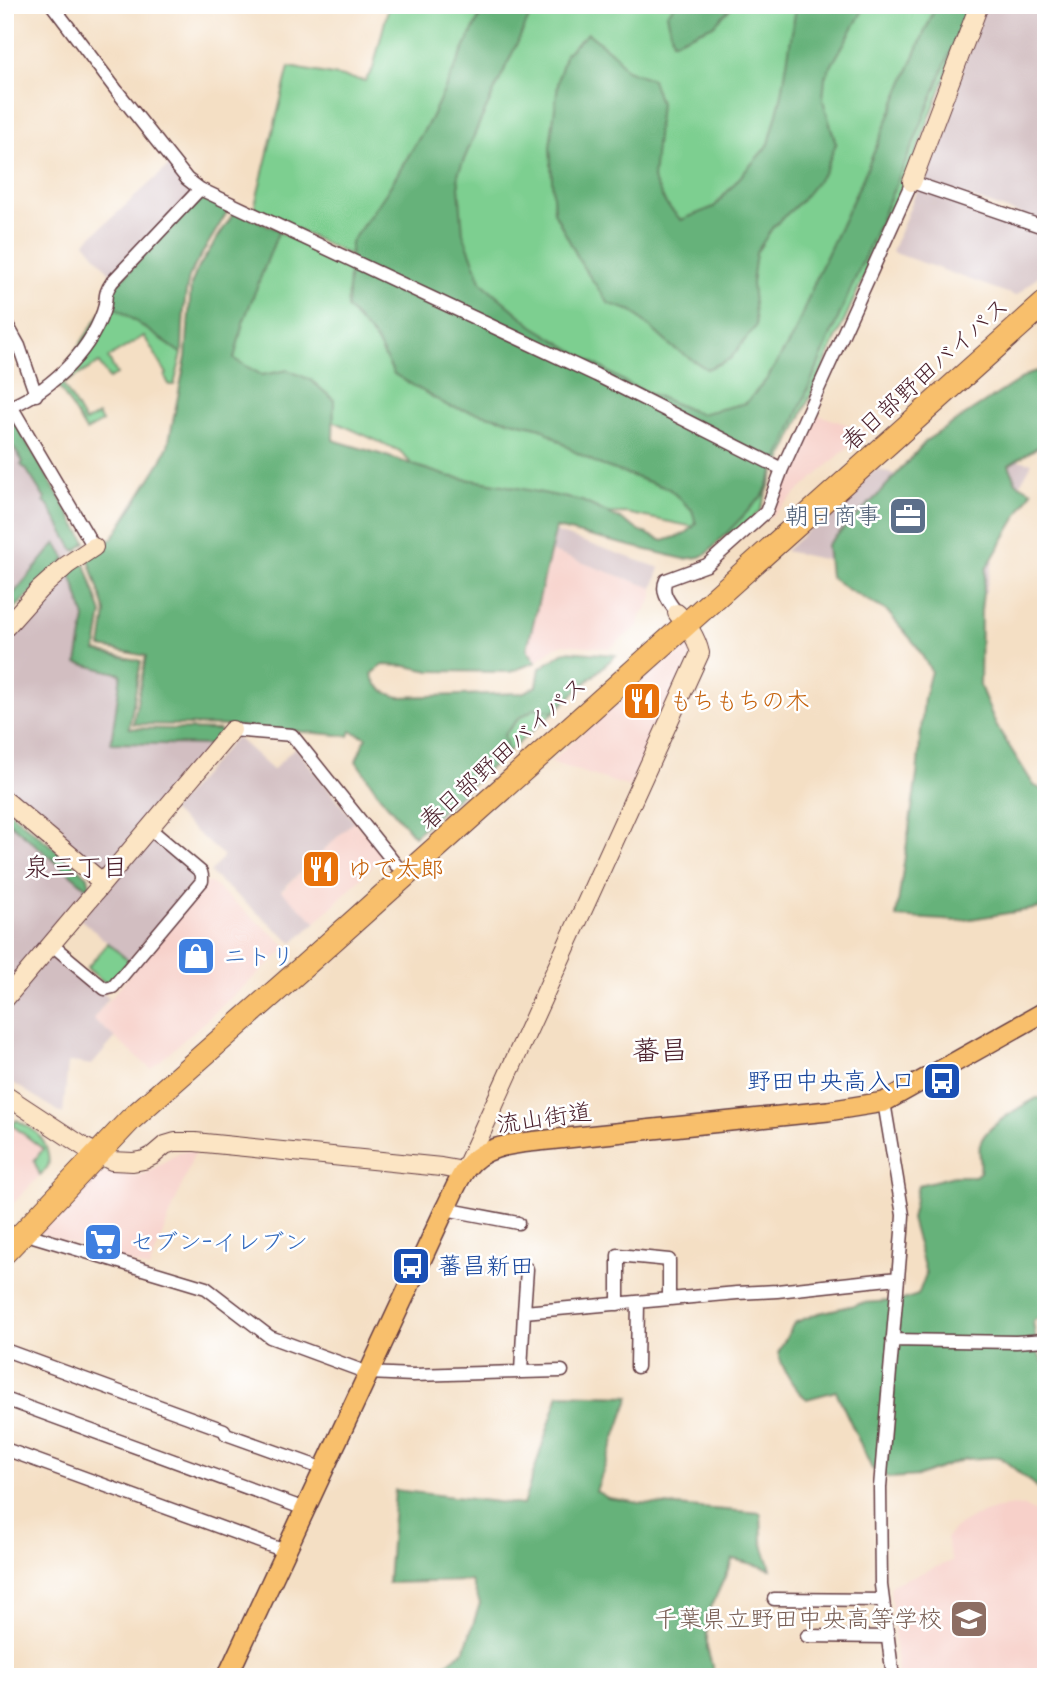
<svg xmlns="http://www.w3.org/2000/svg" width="1051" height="1682" font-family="Mali,'Klee One',sans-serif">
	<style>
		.built { fill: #f7d0c9 }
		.industrial { fill: #d2bec1 }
		.green { fill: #7dcf90; stroke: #64775e; stroke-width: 2 }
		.forest { fill: #66b27a; stroke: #586852; stroke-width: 2 }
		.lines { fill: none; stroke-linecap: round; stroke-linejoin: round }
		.street-casing { stroke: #643c42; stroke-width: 15 }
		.secondary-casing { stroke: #643c42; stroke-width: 20 }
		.primary-casing { stroke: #643c42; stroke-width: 22 }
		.highway-casing { stroke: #643c42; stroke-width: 25 }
		.street { stroke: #fff; stroke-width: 12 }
		.secondary { stroke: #fce5c4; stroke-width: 18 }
		.primary { stroke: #f8bf6c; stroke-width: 19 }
		.highway { stroke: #f8bf6c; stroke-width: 23 }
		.labels { text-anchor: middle; stroke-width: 5; stroke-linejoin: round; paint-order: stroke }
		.street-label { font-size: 24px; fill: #4a1f2b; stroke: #fff }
		.service-label { font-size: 24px; fill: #4e5e75; stroke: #fff; text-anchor: end }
		.food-label { font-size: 24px; fill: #c56008; stroke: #fff; text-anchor: start }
		.shop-label { font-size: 24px; fill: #366cbe; stroke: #fff; text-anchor: start }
		.transit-label { font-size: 24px; fill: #164399; stroke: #fff; text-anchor: end }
		.education-label { font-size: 24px; fill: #785e54; stroke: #fff; text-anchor: end }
		.neighbourhood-label { font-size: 26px; fill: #4a1f2b; stroke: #fff }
		.quarter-label { font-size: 28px; fill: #4a1f2b; stroke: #fff }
	</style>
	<rect width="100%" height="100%" fill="#fff"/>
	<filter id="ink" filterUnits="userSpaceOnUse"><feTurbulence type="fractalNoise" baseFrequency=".0143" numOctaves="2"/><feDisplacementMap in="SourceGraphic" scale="14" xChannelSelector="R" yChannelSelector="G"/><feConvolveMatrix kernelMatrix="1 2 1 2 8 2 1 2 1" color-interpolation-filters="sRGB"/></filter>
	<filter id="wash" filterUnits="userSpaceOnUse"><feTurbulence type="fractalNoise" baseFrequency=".00686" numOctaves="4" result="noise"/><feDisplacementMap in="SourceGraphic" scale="28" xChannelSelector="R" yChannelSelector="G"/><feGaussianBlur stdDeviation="1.57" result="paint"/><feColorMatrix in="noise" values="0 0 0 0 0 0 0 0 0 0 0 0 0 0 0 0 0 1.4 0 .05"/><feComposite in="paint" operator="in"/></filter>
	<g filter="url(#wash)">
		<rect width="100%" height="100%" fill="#f4dfc4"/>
		<path class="built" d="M813,413L866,431L769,518L795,456Z
			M550,551L653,588V598L639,619L638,626L610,648L564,644L555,647L536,662L526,650Z
			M686,640L693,652L630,787L550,762Z
			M354,821L381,853L380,859L316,922L281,892Z
			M206,883H211L288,947L151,1069L93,1019Z
			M5,1114L36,1133L43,1141L48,1155V1164L46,1169L5,1212Z
			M196,1149L149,1269L36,1232L89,1179L107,1172L134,1176L145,1174L180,1152Z
			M1006,1506H1022L1046,1518V1677H898L890,1589L892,1584L952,1561L946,1539L951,1532L959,1525L973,1517Z"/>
		<path class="industrial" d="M985,5H1046V223L925,182L922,176Z
			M170,165L195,192L113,277L85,242Z
			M921,190L1046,233V269L1016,296L892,252L916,192Z
			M5,415L86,542L5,618Z
			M1008,458L1032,463L1005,512L985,594L785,551L876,469L988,500Z
			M555,532L660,568L653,588L550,551Z
			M70,571L85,618L77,663L121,674L111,743L213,745L106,869H97L5,793V636Z
			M236,737L273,770L295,747L354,821L281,891L316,922L293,943L210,873L224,856L171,811Z
			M5,808L90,886L5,989Z
			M150,837L154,839L198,877L129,961L80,919Z
			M56,954L109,998L93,1019L115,1038L92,1065L71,1062L68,1064L63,1114L5,1078V1008L50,955Z"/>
		<path class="green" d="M389,5H973L904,184L876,250L781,461L778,462L254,209L289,67L365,81L373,69Z
			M235,211L775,470L760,511L733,535L626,513L590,514L418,471L400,451L302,407L211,370L191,285L197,270Z
			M108,302L182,354L174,385H169L165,376L167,374L144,336L108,358L117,374L109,379L99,363L63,384L85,422L98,415L102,422L86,431L56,381Z
			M536,708L554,712L508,752L504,735L519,718Z
			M108,943L129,961L110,983H105L87,968Z
			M17,1120C23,1124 31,1128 37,1133C44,1140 51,1155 48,1166C46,1170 43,1172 40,1175L34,1161L43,1149L12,1125Z"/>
		<path class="forest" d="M485,5H532L528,20L479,124L458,174L463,233L482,283L533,326L630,385L700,414L746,403L767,379L794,334L818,274L863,178L936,5H969L915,140L827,344L764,494L707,554L699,557L684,559L556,528L527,649L536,662L510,672L430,671L406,666L383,665L372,674C376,688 385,693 399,697L522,693L537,686L540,668L566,651L616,655L554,712L536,708L519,718L504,735L508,752L414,836L380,796L356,761L366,737L351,731L349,736L237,726L133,724L146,656L101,647L106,612L88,557L112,538L118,530L161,461L168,446L186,357L191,285L197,270L235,211L279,230L243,323L234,359L262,375L288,370L311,380L334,400L333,440L380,454L447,476L503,485L582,501L622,520L640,531L663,541L685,534L696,524L692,510L669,489L598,464L573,451L541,428L448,406L394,374L376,340L347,308L351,242L386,193L430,120Z
			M675,5H734L714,25L673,42L667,14Z
			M800,5H866L825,77L823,100L836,144L825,171L801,201L773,227L756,253L752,283L756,326L730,359L707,369L672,347L632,311L609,304L583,267L554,212L550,147L559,76L566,53L588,33L615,55L626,70L652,79L660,103L653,179L666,204L681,220L714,207L769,144L782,94L795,13Z
			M198,193L229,209L190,274C183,299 183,328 182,354L108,302V295Z
			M1046,369V442L1009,465L1016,482L1032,491L986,569L981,610L980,686L996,725L1033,784L1046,793V889L1040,908L958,921L896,917L917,775L924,698L931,671L916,645L887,611L847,589L830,577L827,545L877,496L927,440L1030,373Z
			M6,414L12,417L86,542L77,551L73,549L48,505L44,501L45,499L26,469L21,465L23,462L5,434Z
			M56,543L66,559L5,618V604Z
			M80,563L85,564L102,613L96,651L141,661L129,728L220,730L221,735L213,745L111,743L121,674L77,663L85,618L70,571Z
			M5,808L88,876L90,886L88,889L5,819Z
			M1037,1098H1046V1314L1033,1321L1038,1353L1046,1368V1495L1000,1457L965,1459L919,1476L890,1478L872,1469L836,1391L807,1399C792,1388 784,1371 778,1353L794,1323L819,1313L863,1303L903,1300L918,1295L926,1274L911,1219L918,1185L954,1176H975L980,1172C982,1162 978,1154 980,1144C984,1127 1022,1106 1037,1098Z
			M559,1394L630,1396L596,1491L608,1498L640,1503L761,1513L762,1541L771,1569L733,1559L707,1616V1648L715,1677H436L438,1670L465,1649L480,1603L471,1581L388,1583L395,1490L523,1505Z"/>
	</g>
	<g filter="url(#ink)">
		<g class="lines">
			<defs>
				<path id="street" d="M52,5L117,91L187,179L200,189L596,375L782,469
					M5,321L19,346L36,395
					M11,406L94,547
					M5,409C47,393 88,355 103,312C108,299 102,296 112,282L200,189
					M677,613C670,603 660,593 666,580L707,565L766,512L782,469L912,182L1046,228
					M232,730L292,735L396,865
					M51,944L105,989L113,987L202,881V876L201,872L149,828
					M884,1102L903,1215L902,1232L880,1487L881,1585L893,1677
					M445,1209L518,1223
					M23,1233L206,1288L270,1337L368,1373L413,1375L521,1372L524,1312L737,1293L777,1291L898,1278
					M618,1304V1255L669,1260V1299
					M524,1312L527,1269
					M892,1340L1016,1342L1046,1340
					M5,1350L224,1430L226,1434L324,1469
					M637,1367L638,1302
					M521,1372L562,1371
					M5,1399L305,1509
					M5,1449L285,1551
					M774,1599L883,1600
					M807,1636L887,1637"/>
				<path id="secondary" d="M912,182L979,5
					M5,628L39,590L67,565L94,547
					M5,800L103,883
					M5,999L232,730
					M5,1095L84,1147L112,1161L133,1162L144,1160L152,1156L165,1145L175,1142H195L441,1167L464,1171L700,653C696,636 688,626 677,613"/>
				<path id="primary" d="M227,1677L445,1209C452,1196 457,1181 466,1169C482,1146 512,1144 538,1141L828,1111L884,1102L1046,1011"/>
				<path id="highway" d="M5,1252L131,1119L302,968L1046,302"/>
			</defs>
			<use href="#street" class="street-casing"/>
			<use href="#secondary" class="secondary-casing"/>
			<use href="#primary" class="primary-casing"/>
			<use href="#highway" class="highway-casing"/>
			<use href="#street" class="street"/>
			<use href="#secondary" class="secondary"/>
			<use href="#primary" class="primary"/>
			<use href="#highway" class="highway"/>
		</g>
	</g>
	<defs>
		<symbol id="office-square" viewBox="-11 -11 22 22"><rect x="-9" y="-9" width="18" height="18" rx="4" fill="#5c6f8a" stroke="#fff"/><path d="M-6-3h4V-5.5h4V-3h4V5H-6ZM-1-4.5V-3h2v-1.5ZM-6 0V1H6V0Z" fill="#fff"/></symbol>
		<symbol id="restaurant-square" viewBox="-11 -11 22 22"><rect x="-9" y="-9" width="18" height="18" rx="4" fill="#e8710a" stroke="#fff"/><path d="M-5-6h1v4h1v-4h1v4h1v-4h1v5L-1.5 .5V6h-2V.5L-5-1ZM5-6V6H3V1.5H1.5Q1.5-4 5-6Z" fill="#fff"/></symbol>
		<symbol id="shop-square" viewBox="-11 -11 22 22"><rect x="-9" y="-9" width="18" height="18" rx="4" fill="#3f7fe0" stroke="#fff"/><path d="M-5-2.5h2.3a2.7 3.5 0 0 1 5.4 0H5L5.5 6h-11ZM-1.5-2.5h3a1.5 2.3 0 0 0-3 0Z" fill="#fff"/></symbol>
		<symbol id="bus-square" viewBox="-11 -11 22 22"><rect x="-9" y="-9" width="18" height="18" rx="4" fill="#1a4fb4" stroke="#fff"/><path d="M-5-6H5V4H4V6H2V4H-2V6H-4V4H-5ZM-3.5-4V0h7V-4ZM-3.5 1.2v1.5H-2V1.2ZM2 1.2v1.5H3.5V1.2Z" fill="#fff"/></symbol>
		<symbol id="supermarket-square" viewBox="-11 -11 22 22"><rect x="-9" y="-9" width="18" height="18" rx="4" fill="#3f7fe0" stroke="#fff"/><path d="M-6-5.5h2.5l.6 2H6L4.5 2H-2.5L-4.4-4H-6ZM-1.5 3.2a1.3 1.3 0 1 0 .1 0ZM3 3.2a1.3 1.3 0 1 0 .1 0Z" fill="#fff"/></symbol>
		<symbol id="school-square" viewBox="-11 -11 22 22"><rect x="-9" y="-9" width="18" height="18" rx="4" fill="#8d6e63" stroke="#fff"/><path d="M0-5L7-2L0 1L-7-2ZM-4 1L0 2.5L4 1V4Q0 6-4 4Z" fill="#fff"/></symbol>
	</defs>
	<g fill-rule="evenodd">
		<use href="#office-square" x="886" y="494" width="44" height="44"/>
		<use href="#restaurant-square" x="620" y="679" width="44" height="44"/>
		<use href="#restaurant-square" x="299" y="847" width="44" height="44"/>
		<use href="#shop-square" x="174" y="934" width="44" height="44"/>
		<use href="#bus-square" x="920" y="1059" width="44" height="44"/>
		<use href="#supermarket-square" x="81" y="1220" width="44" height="44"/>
		<use href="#bus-square" x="389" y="1244" width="44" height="44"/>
		<use href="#school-square" x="947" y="1597" width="44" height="44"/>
	</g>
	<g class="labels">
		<g class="street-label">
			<text transform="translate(925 374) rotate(-42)" y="8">春日部野田バイパス</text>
			<text transform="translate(503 753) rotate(-42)" y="8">春日部野田バイパス</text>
			<text transform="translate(544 1118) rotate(-8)" y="8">流山街道</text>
		</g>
		<g class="service-label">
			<text x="881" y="524">朝日商事</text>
		</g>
		<g class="food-label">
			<text x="669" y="709">もちもちの木</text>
			<text x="348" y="877">ゆで太郎</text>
		</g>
		<g class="shop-label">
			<text x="223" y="964">ニトリ</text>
			<text x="130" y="1250">セブン-イレブン</text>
		</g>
		<g class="transit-label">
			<text x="915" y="1089">野田中央高入口</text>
			<text x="438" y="1274" text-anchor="start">蕃昌新田</text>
		</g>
		<g class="education-label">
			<text x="942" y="1627">千葉県立野田中央高等学校</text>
		</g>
		<g class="neighbourhood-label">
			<text x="76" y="876">泉三丁目</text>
		</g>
		<g class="quarter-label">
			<text x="660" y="1060">蕃昌</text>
		</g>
	</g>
	<rect width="1051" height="1682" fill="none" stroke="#fff" stroke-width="28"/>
</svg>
